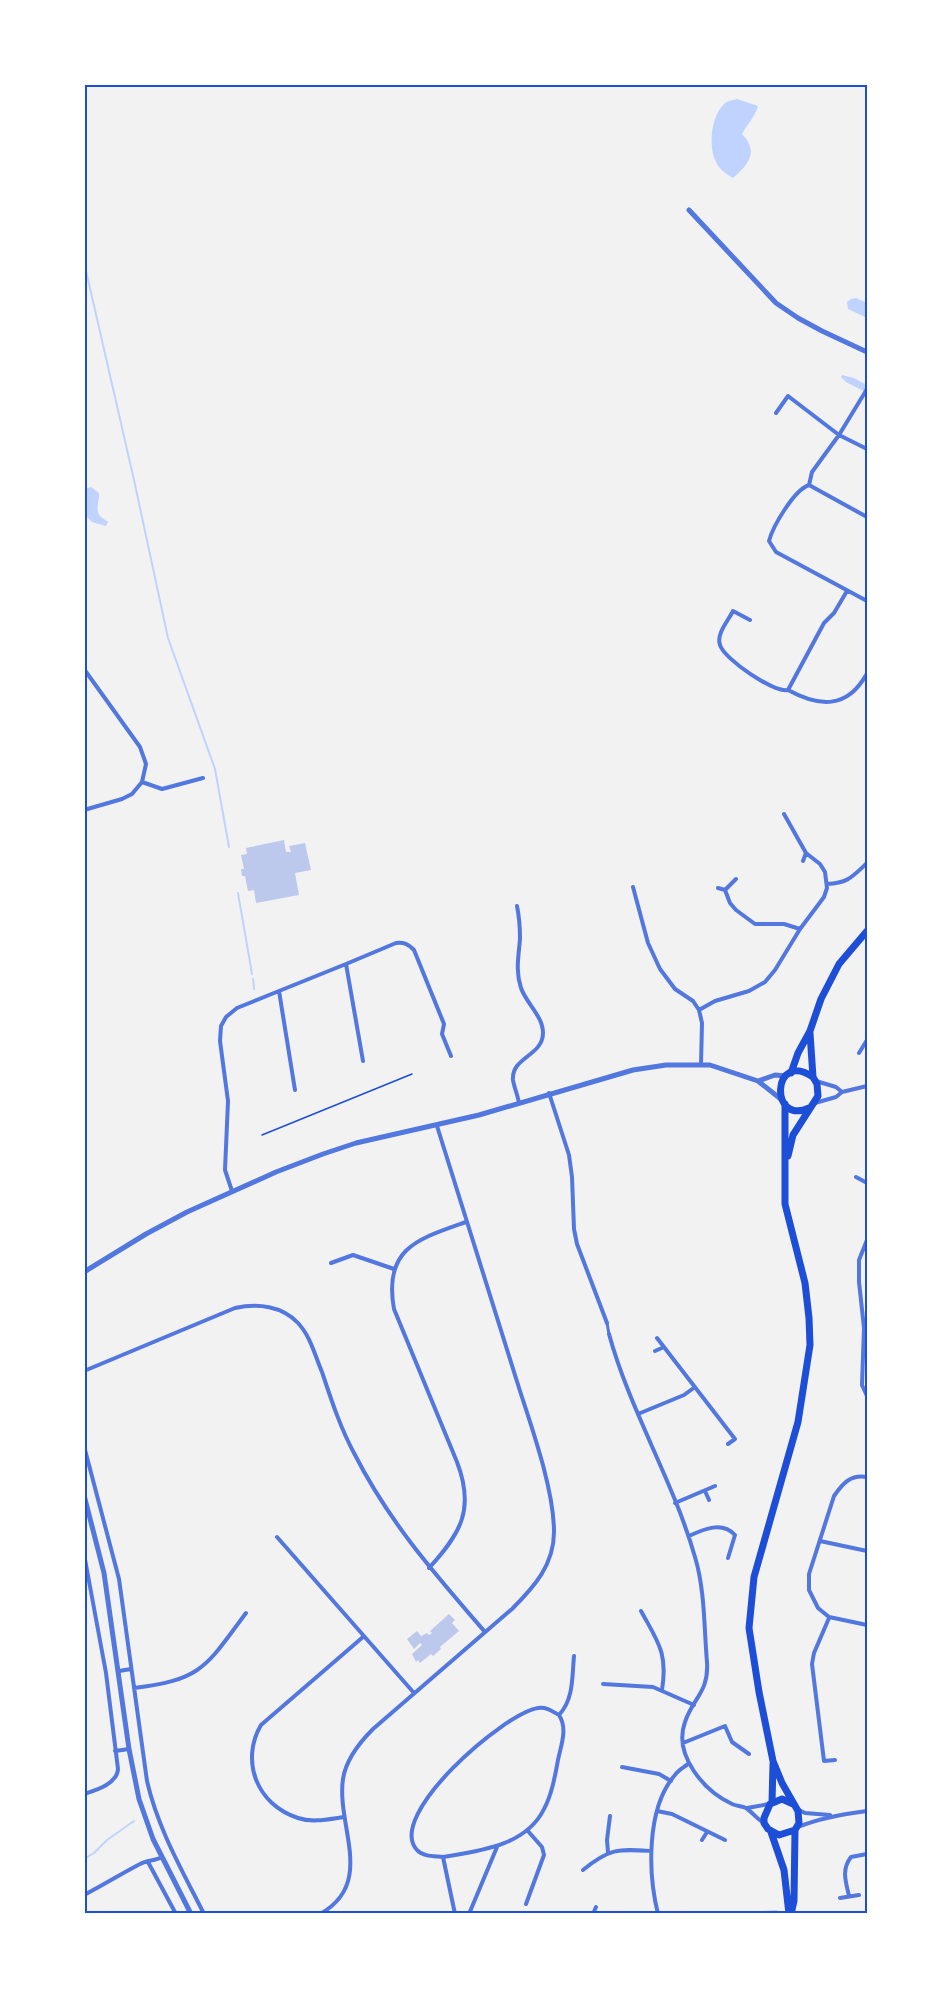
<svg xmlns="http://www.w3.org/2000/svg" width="951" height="1998" font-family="Jost,sans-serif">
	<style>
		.water { fill: #bfd3fe }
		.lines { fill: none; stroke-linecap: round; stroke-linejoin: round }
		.stream { stroke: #bfd3fe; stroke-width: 2 }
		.building { fill: #bdc9ec }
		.path { stroke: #1d4ed8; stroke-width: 1.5 }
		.pedestrian { stroke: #5277de; stroke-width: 3 }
		.minor { stroke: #5277de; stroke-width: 4 }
		.tertiary { stroke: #5277de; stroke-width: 5 }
		.primary { stroke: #1d4ed8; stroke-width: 7 }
		.neatline { fill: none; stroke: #1d4ed8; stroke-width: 2 }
	</style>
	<rect width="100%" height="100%" fill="#f2f2f2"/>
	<path class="water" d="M737,99L758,106C755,117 747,124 742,134C759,152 749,164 733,178C726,174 719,169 716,162C708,147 711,116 724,104C727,101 733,100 737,99Z
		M856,298L867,303V318L848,309L847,302L851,299Z
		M842,375L854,378L867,385V393L846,382L841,377Z
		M91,487L99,493C100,500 94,511 101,517C103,519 106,520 108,522L106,526L92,522L84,514V489Z"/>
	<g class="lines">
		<path class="stream" d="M84,262L134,480L168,638L215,769L229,847
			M238,893L252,974
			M253,979L254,989
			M84,1859L94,1853L107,1840L134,1821"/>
	</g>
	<path class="building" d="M284,840L286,852H291L289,846L305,843L311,870L295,873L299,895L256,903L254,890L248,891L245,876H242L241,869H244L241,855L247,854L246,848Z
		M449,1614L455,1620L452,1623L459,1631L440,1647L441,1649L433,1656L431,1654L420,1663L418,1660L416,1662L412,1654L422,1645L420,1643L414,1649L407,1639L417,1631L421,1636L427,1633L429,1635L432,1633L430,1631Z
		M777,1910L778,1914H744V1912Z"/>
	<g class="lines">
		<path class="path" d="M262,1135L412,1074"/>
		<path class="pedestrian" d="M607,1323L609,1334"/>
		<path class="minor" d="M776,413L788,396L839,435L867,449
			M809,485C794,490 773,526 769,541L776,552L867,601
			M809,485L812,472L839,435L867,389
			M809,485L867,517
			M750,620L733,611C728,621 716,634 720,645C724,659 774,693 788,690L824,623L834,613L847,591
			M84,669L140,747L146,764L142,782L132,794L122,799L84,810
			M788,690C819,707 847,709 866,675
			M142,782L162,789L203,778
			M803,861L806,853
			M736,879L725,890L730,903L736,910L755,924H784L800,929
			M827,884C848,883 852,877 867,863
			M633,887L648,943L660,969L675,989L693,1001L699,1010L702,1023L701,1064
			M718,888L725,890
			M517,906C519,916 520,927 520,938C519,955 515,970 521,988C526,1003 543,1016 543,1033C543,1056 511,1057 513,1080C514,1087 518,1096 519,1103
			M346,964L396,943C404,942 408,944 414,950L444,1024L442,1034L451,1056
			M699,1010L715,1001L749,991L765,982L775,970L800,929L824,897L827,888L825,872L820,864L806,853L784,814
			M859,1053L867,1040
			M816,1081L836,1087L842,1092
			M295,1090L279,991L346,964L363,1061
			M549,1093L569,1155L572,1177L574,1229L577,1244L607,1323
			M815,1103L836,1097L842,1092L867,1086
			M856,1177L867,1183
			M232,1191L225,1170L228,1101L220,1041L221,1026L226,1017L237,1008L279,991
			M867,1240L859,1260V1282L864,1328L862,1385L867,1396
			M331,1263L353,1255L394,1269
			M609,1334C630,1411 673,1480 695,1557C705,1590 704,1628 707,1662C709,1692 693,1698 685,1722C673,1755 704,1791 732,1804C736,1806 742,1806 746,1808C752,1812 757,1819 764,1823
			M657,1338L735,1439L728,1444
			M655,1351L664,1347
			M84,1371L235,1308C258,1303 282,1306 298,1323C311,1337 315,1356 322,1372C331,1399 340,1427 354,1453C389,1522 434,1573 485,1632
			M638,1414L684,1395L695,1387
			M84,1446L119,1579L147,1781C158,1829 182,1870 204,1914
			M867,1477C851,1474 843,1483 834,1496L809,1574V1590L818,1608L829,1617L867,1625
			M705,1491L709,1500
			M675,1503L715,1486
			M689,1536C704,1529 722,1521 735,1535L728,1558
			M277,1537L414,1693
			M820,1541L867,1551
			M84,1554L106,1673L118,1769C117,1784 96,1790 84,1794
			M429,1568C461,1533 475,1509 457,1462L394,1309C383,1248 418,1239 466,1222
			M641,1611C658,1642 668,1653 662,1690
			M829,1618L814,1653L812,1664L824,1761L835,1760
			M119,1671L131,1669
			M603,1684L653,1687L694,1705
			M134,1688C203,1680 207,1665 246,1613
			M683,1743L725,1726L732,1742L749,1754
			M115,1751L129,1749
			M622,1767L659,1774L671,1781
			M747,1808L769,1804
			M797,1809L805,1813L830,1815
			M657,1811L672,1814L725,1840
			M344,1817C329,1819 313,1823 298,1818C257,1805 240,1761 261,1725L363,1637
			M798,1827C820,1818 843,1814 867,1811
			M702,1840L707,1832
			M608,1852L607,1840L610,1816
			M443,1857C435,1856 423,1857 417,1850C385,1816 504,1713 538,1708C547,1707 552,1711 559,1715C574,1699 572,1676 574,1656
			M148,1862L176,1914
			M583,1870C610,1848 618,1849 651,1851
			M84,1895C103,1885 121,1874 140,1864C147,1860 155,1861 162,1857
			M849,1896C846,1882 841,1870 851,1857L867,1854
			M840,1898L859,1895
			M526,1904L544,1855L542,1847L527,1830
			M320,1914C376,1883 336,1826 343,1779C346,1759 359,1743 373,1729L512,1609C534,1587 554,1565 554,1532C554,1491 533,1431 520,1391C493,1302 464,1214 437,1126
			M455,1914L443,1857C479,1851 526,1846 544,1809C552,1794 555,1776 558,1760C561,1745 568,1729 559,1715
			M469,1914L497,1847
			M593,1914L596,1907
			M658,1914C648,1874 646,1808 675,1775C678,1770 685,1767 689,1763"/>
		<path class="tertiary" d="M689,210L776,303L798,318L822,331L867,352
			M758,1081L775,1075L785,1076
			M84,1272L146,1234L187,1212L276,1172L323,1154L356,1143L479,1115L633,1070L666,1065H710L758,1081L782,1100
			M84,1495L104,1573L129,1749L139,1799L153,1839L191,1914"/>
		<path class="primary" d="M791,1073L798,1053L810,1031L821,999L839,964L867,931
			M785,1104V1204L805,1283L809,1318L810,1345L798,1422L754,1577L749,1628L759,1692L773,1761L782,1783L798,1811L799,1823L795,1830L779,1835L768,1829L764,1823V1818L770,1804L782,1799L793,1804
			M809,1108C769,1126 772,1049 813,1077
			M788,1156L793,1135L818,1096L817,1084L813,1077L810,1033
			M772,1803L773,1764
			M771,1832L784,1870L789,1914
			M791,1914L794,1901L795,1830"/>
	</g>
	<rect width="951" height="1998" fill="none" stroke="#ffffff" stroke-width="171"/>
	<rect x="86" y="86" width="780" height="1826" class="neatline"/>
</svg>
